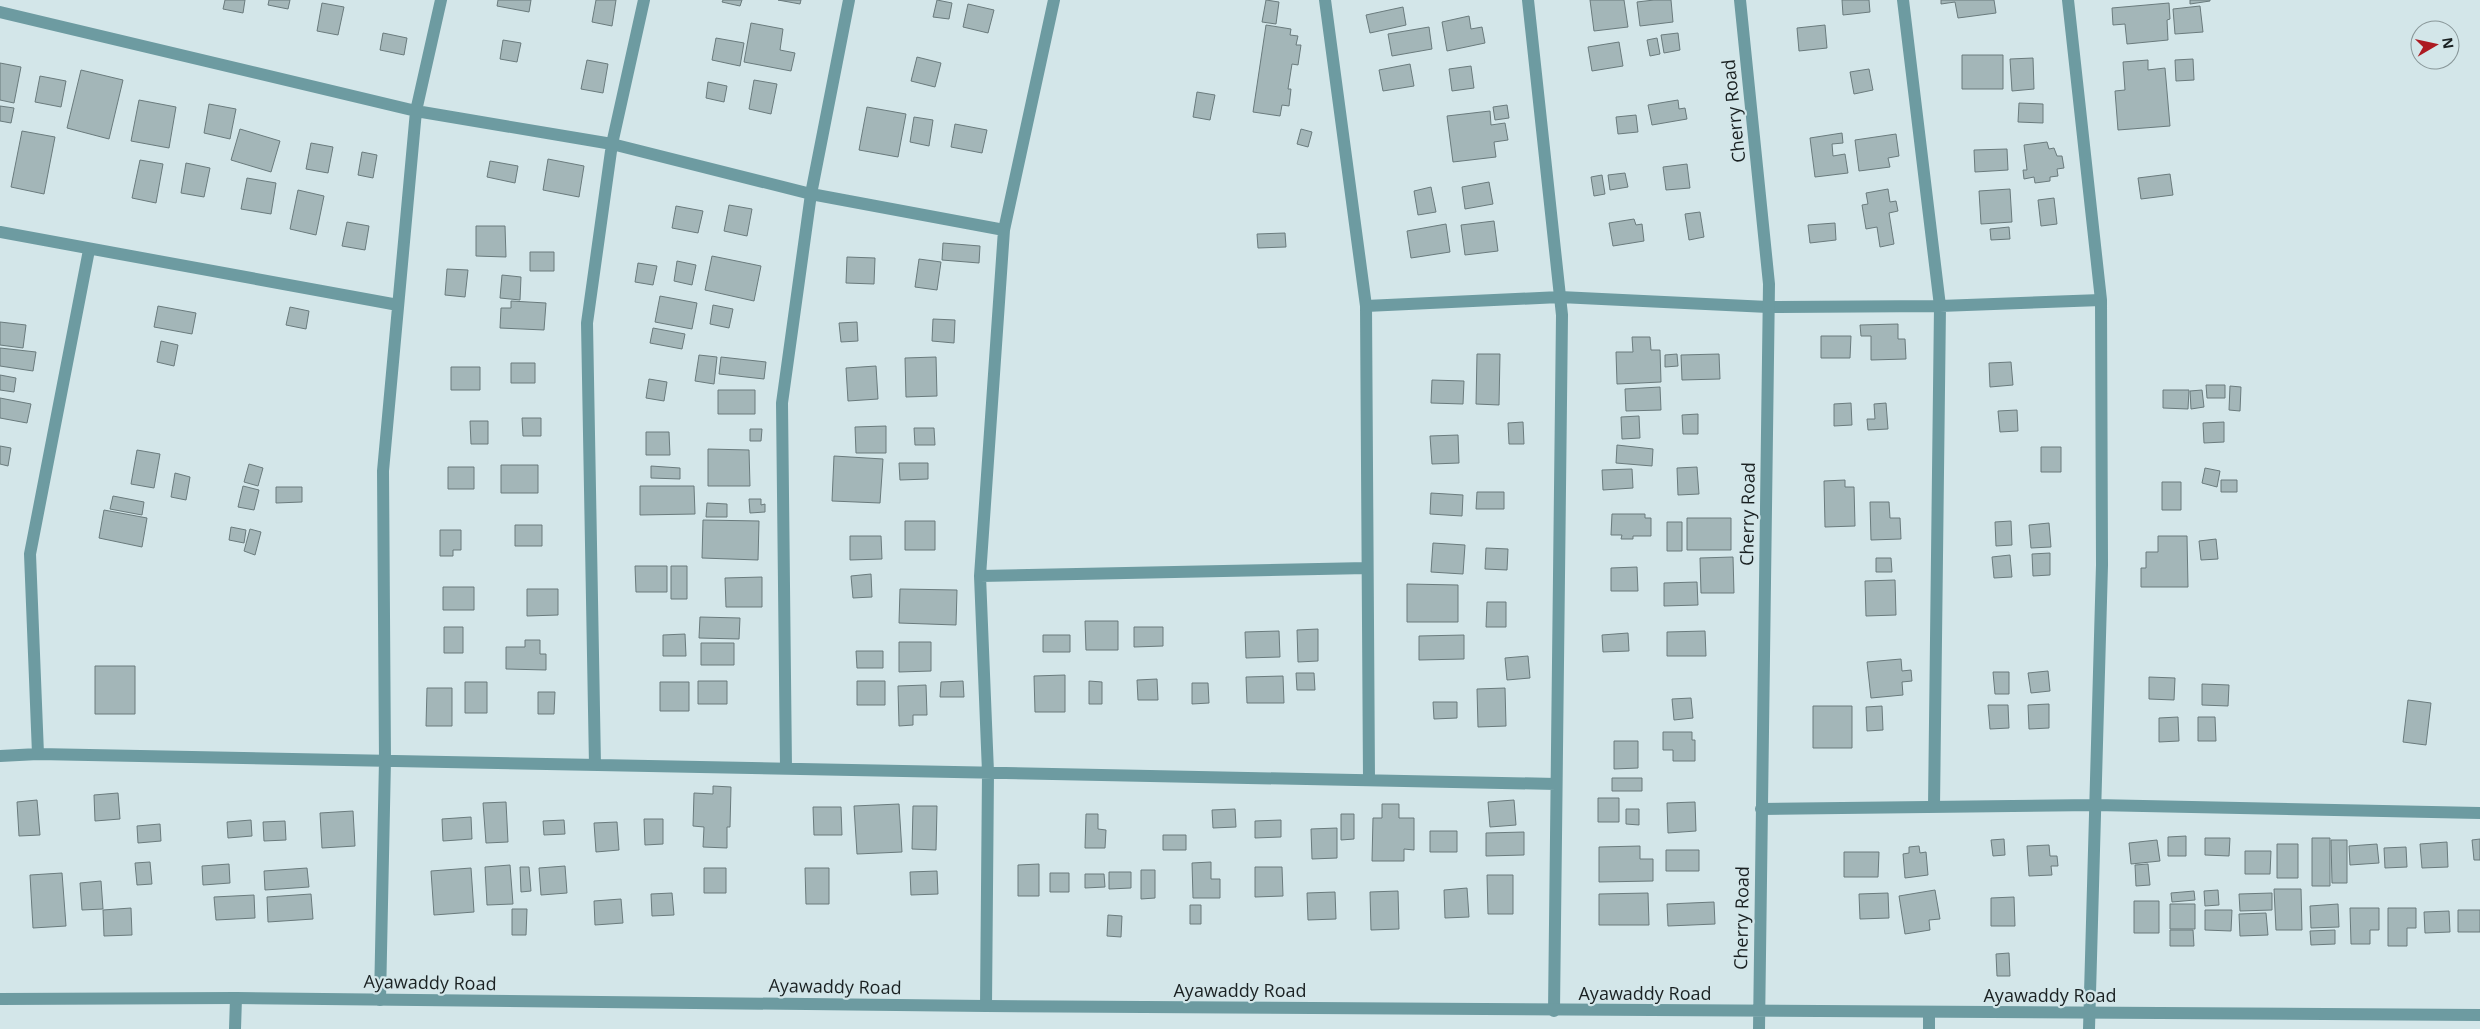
<svg xmlns="http://www.w3.org/2000/svg" width="2480" height="1029" font-family="'Open Sans',sans-serif">
	<style>
		.building { fill: #a3b6b8; stroke: #6a7b7d }
		.lines { fill: none; stroke-linecap: round; stroke-linejoin: round }
		.minor { stroke: #6d9ba1; stroke-width: 12 }
		.tertiary { stroke: #6d9ba1; stroke-width: 12 }
		.labels { text-anchor: middle; stroke-width: 4.5; stroke-linejoin: round; paint-order: stroke }
		.street-label { font-size: 18px; fill: #1a2122; stroke: #d3e6e9 }
	</style>
	<rect width="100%" height="100%" fill="#d3e6e9"/>
	<path class="building" d="M225,0H245L243,13L223,9Z
		M269,0H290L288,9L268,5Z
		M498,0H531L529,12L497,6Z
		M596,0H616L612,26L592,22Z
		M723,0H742L740,6L722,2Z
		M778,0H801L800,4Z
		M937,0L952,3L949,19L933,17Z
		M1266,0L1279,2L1276,24L1262,22Z
		M1590,0H1624L1628,27L1594,31Z
		M1654,0H1671L1673,22L1640,26L1637,2Z
		M1842,0H1869L1870,12L1843,15Z
		M1941,0H1994L1996,13L1958,18L1955,2L1941,4Z
		M2190,0H2210V1L2190,4Z
		M322,3L344,7L338,35L317,31Z
		M2169,3L2170,19L2167,20L2168,40L2127,44L2125,24L2113,25L2112,8Z
		M968,4L994,10L988,33L963,27Z
		M2200,6L2203,32L2175,34L2173,9Z
		M1403,7L1406,25L1370,33L1366,15Z
		M1469,16L1471,29L1482,27L1485,43L1447,51L1442,22Z
		M751,23L783,29L780,50L795,53L791,71L744,62Z
		M1266,25L1291,29L1290,35L1298,36L1296,45H1301L1298,65L1292,64L1288,89H1291L1289,106L1282,105L1280,116L1253,112Z
		M1825,25L1827,48L1799,51L1797,28Z
		M1429,27L1432,49L1392,56L1388,34Z
		M383,33L407,38L404,55L380,50Z
		M1678,33L1680,50L1664,53L1661,35Z
		M716,38L744,43L740,66L712,60Z
		M1657,38L1660,54L1650,56L1647,40Z
		M503,40L521,43L517,62L500,59Z
		M1619,42L1623,66L1592,71L1588,47Z
		M1962,55H2003V89H1962Z
		M917,57L941,63L935,87L911,81Z
		M2033,58L2034,89L2012,91L2010,59Z
		M2193,59L2194,80L2176,81L2175,60Z
		M587,60L608,64L603,93L581,89Z
		M2148,60V70L2165,68L2170,126L2118,130L2115,91L2125,90L2123,62Z
		M0,63L21,67L14,103L0,100Z
		M1410,64L1414,86L1383,91L1379,70Z
		M1471,66L1474,88L1452,91L1449,69Z
		M1869,69L1873,90L1854,94L1850,72Z
		M81,70L123,80L109,139L67,128Z
		M40,76L66,81L61,107L35,102Z
		M754,80L777,84L771,114L749,109Z
		M708,82L727,86L724,102L706,98Z
		M1197,92L1215,95L1210,120L1193,117Z
		M139,100L176,107L169,148L131,141Z
		M1678,100L1679,109L1685,108L1687,119L1652,125L1648,105Z
		M2019,103L2043,104V123L2018,122Z
		M209,104L236,109L230,139L204,133Z
		M1507,105L1509,118L1495,120L1493,107Z
		M0,106L14,108L11,123L0,121Z
		M867,107L906,114L898,157L859,150Z
		M1490,111L1491,125L1505,123L1508,140L1494,142L1496,157L1453,162L1447,116Z
		M1636,115L1638,132L1618,134L1616,117Z
		M914,117L933,120L929,146L910,142Z
		M955,124L987,130L982,153L951,147Z
		M240,129L280,141L271,172L231,160Z
		M1301,129L1312,132L1308,147L1297,144Z
		M22,131L55,137L44,194L11,187Z
		M1842,133L1843,143L1832,144L1833,156L1845,154L1848,173L1815,177L1810,138Z
		M1896,134L1899,156L1888,158L1890,167L1859,171L1855,140Z
		M2047,142L2049,149L2054,148L2057,156H2062L2064,168L2057,169L2058,176L2050,177V181L2035,183L2034,177L2024,179L2023,170H2027L2024,145Z
		M311,143L333,147L328,173L306,169Z
		M2007,149L2008,170L1975,172L1974,150Z
		M362,152L377,155L373,178L358,175Z
		M548,159L584,166L579,197L543,190Z
		M140,160L163,164L156,203L132,198Z
		M490,161L518,166L515,183L487,177Z
		M186,163L210,168L204,197L181,193Z
		M1687,164L1690,188L1666,190L1663,167Z
		M1625,173L1628,187L1610,190L1608,175Z
		M2170,174L2173,195L2141,199L2138,178Z
		M1602,175L1605,194L1594,196L1591,177Z
		M247,178L276,183L271,214L241,209Z
		M1489,182L1493,204L1465,209L1462,187Z
		M1431,187L1436,212L1418,215L1414,191Z
		M1888,189L1890,202L1896,201L1898,211L1889,213L1894,244L1880,247L1877,227L1866,229L1862,205L1868,204L1866,193Z
		M2010,189L2012,222L1981,224L1979,191Z
		M298,190L324,196L316,235L290,229Z
		M2054,198L2057,224L2041,226L2038,200Z
		M729,205L752,209L747,236L724,231Z
		M676,206L703,211L698,233L672,228Z
		M1700,212L1704,237L1689,240L1685,214Z
		M1634,219L1636,225L1642,224L1644,241L1613,246L1609,223Z
		M1494,221L1498,251L1465,255L1461,225Z
		M347,222L369,226L365,250L342,246Z
		M1835,223L1836,240L1810,243L1808,225Z
		M1446,224L1450,252L1411,258L1407,231Z
		M476,226H505L506,257L476,256Z
		M2009,227L2010,239L1991,240L1990,229Z
		M1285,233L1286,247L1258,248L1257,234Z
		M943,243L980,246L979,263L942,260Z
		M530,252H554V271H530Z
		M712,256L761,266L754,301L705,290Z
		M847,257L875,258L874,284L846,283Z
		M919,259L941,262L937,290L915,287Z
		M677,261L696,265L692,285L674,281Z
		M638,263L657,266L653,285L635,282Z
		M447,269L468,270L465,297L445,295Z
		M502,275L521,277L520,300L500,298Z
		M660,296L697,303L692,329L655,322Z
		M511,301L546,303L544,330L500,328L501,308H511Z
		M713,305L733,309L729,328L710,324Z
		M158,306L196,313L192,334L154,327Z
		M290,307L309,311L306,329L286,325Z
		M933,319L955,320L954,343L932,341Z
		M0,322L26,325L23,348L0,345Z
		M857,322L858,341L841,342L839,323Z
		M1898,324V339H1905L1906,359L1871,360V336H1861L1860,325Z
		M653,328L685,334L682,349L650,343Z
		M1821,336H1851L1850,358H1821Z
		M1632,337H1650L1651,350H1660L1661,382L1617,384L1616,352H1633Z
		M161,341L178,345L174,366L157,362Z
		M0,348L36,352L33,371L0,366Z
		M1477,354H1500L1499,405L1476,404Z
		M1677,354L1678,366L1665,367V355Z
		M1719,354L1720,379L1682,380L1681,355Z
		M699,355L717,357L714,384L695,381Z
		M721,357L766,362L764,379L719,374Z
		M936,357L937,396L906,397L905,358Z
		M2011,362L2013,385L1990,387L1989,363Z
		M511,363H535V383H511Z
		M876,366L878,399L848,401L846,368Z
		M451,367H480V390H451Z
		M0,375L16,378L14,392L0,390Z
		M649,379L667,382L664,401L646,398Z
		M1432,380L1464,381L1463,404L1431,403Z
		M2206,385H2225V398H2207Z
		M2230,386L2241,387L2240,411L2229,410Z
		M1660,387L1661,410L1626,411L1625,389Z
		M718,390H755V414H718Z
		M2163,390H2189L2188,409L2163,408Z
		M2202,390L2204,407L2191,409L2190,391Z
		M0,398L31,404L27,423L0,418Z
		M1851,403L1852,425L1834,426V404Z
		M1886,403L1888,429L1868,430L1867,419H1875L1874,404Z
		M2017,410L2018,431L2000,432L1998,411Z
		M1698,414V434H1683L1682,415Z
		M1639,416L1640,438L1622,439L1621,417Z
		M522,418H541V436H523Z
		M470,421H488V444H471Z
		M1523,422L1524,444H1509L1508,423Z
		M2224,422V442L2204,443L2203,423Z
		M886,426V453H856L855,427Z
		M914,428H934L935,445H915Z
		M750,429H762L761,441H750Z
		M646,432H669L670,455H646Z
		M1458,435L1459,463L1432,464L1430,436Z
		M1617,445L1653,449L1652,466L1616,463Z
		M0,446L11,448L8,466L0,464Z
		M2041,447H2061V472H2041Z
		M708,449L749,450L750,486H708Z
		M137,450L160,454L154,488L131,484Z
		M834,456L883,459L880,503L832,501Z
		M899,463H928V479L900,480Z
		M249,464L263,468L258,486L244,482Z
		M501,465H538V493H501Z
		M651,466L680,468V479L651,478Z
		M448,467H474V489H448Z
		M1697,467L1699,494L1678,495L1677,468Z
		M2205,468L2220,471L2217,487L2202,483Z
		M1632,469L1633,488L1603,490L1602,470Z
		M175,473L190,477L186,500L171,497Z
		M1845,480V487H1854L1855,526L1825,527L1824,481Z
		M2221,480H2237V492H2221Z
		M2162,482H2181V510H2162Z
		M243,486L259,490L254,510L238,507Z
		M640,486H694L695,514L640,515Z
		M276,487H302V502L276,503Z
		M1477,492H1504V509H1476Z
		M1431,493L1463,495L1462,516L1430,514Z
		M113,496L144,502L142,515L110,509Z
		M749,499H761V505L765,504V512L750,513Z
		M1870,502H1889L1890,518H1900L1901,539L1871,540Z
		M707,503L727,504V517H706Z
		M104,510L147,518L142,547L99,538Z
		M1612,514H1645V518H1651V536H1633V539H1621L1622,535H1611Z
		M1687,518H1731V550H1687Z
		M703,520L759,521L758,560L702,558Z
		M905,521H935V550H905Z
		M2011,521L2012,545L1996,546L1995,522Z
		M1667,522H1682V551H1667Z
		M2049,523L2051,547L2031,548L2029,525Z
		M515,525H542V546H515Z
		M231,527L246,530L244,543L229,540Z
		M250,529L261,532L255,555L244,551Z
		M440,530H461V550H453V556H440Z
		M850,536H881L882,559L850,560Z
		M2158,536H2187L2188,587H2141V568H2146V552H2158Z
		M2216,539L2218,559L2201,560L2199,541Z
		M1433,543L1465,545L1463,574L1431,572Z
		M1486,548L1508,549L1507,570L1485,569Z
		M2050,553V575L2033,576L2032,554Z
		M2010,555L2012,577L1994,578L1992,557Z
		M1733,557L1734,593H1701L1700,558Z
		M1876,558H1891L1892,572H1876Z
		M635,566H667V592H636Z
		M671,566H687V599H671Z
		M1637,567L1638,591H1611V568Z
		M871,574L872,597L853,598L851,576Z
		M762,577V607H726L725,578Z
		M1895,580L1896,615L1866,616L1865,581Z
		M1697,582L1698,605L1664,606V583Z
		M1407,584L1458,585V622H1407Z
		M443,587H474V610H443Z
		M527,589H558V615L527,616Z
		M900,589L957,590L956,625L899,623Z
		M1487,602H1506V627H1486Z
		M700,617L740,618L739,639L699,638Z
		M1085,621H1118V650H1086Z
		M444,627H463V653H444Z
		M1134,627H1163V646L1134,647Z
		M1318,629V661L1298,662L1297,630Z
		M1279,631L1280,657L1246,658L1245,632Z
		M1705,631L1706,656H1667V632Z
		M1628,633L1629,651L1603,652L1602,635Z
		M685,634L686,656H663V635Z
		M1043,635H1070V652H1043Z
		M1464,635V659L1419,660V636Z
		M525,640H540V654H546V670L506,669V647H525Z
		M899,642H931V671L899,672Z
		M701,643H734V665H701Z
		M856,651H883V668H857Z
		M1528,656L1530,678L1507,680L1505,658Z
		M1901,659L1902,671L1911,670L1912,681L1902,682L1903,695L1871,698L1867,662Z
		M95,666H135V714H95Z
		M2048,671L2050,691L2031,693L2028,673Z
		M1993,672H2009V694H1995Z
		M1296,673H1314L1315,690H1297Z
		M1065,675V712H1035L1034,676Z
		M1283,676L1284,703H1247L1246,677Z
		M2149,677L2175,678L2174,700L2149,699Z
		M1157,679L1158,700H1138L1137,680Z
		M698,681H727V704H698Z
		M857,681H885V705H857Z
		M963,681L964,697H940L941,682Z
		M1089,681L1102,682V704H1089Z
		M465,682H487V713H465Z
		M660,682H689V711H660Z
		M1192,683H1208L1209,703L1192,704Z
		M2202,684L2229,685L2228,706L2202,705Z
		M926,685L927,715H913V725L899,726L898,686Z
		M427,688H452V726H426Z
		M1505,688L1506,726L1478,727L1477,689Z
		M538,692H555L554,714H538Z
		M1691,698L1693,718L1674,720L1672,699Z
		M2408,700L2431,703L2426,745L2403,742Z
		M1433,702H1457V718L1434,719Z
		M2049,704V728L2029,729L2028,705Z
		M1988,705H2008L2009,728L1990,729Z
		M1813,706H1852V748H1813Z
		M1882,706L1883,730L1867,731L1866,707Z
		M2178,717L2179,741L2159,742V718Z
		M2198,717H2215L2216,741H2198Z
		M1663,732H1692V740H1695V761H1673V750H1663Z
		M1614,741H1638V768L1614,769Z
		M1612,778H1642V791H1612Z
		M713,786L731,787L730,827H727V848L703,847L704,827L693,826L694,793L713,794Z
		M118,793L120,819L95,821L94,795Z
		M1598,798H1619V822H1598Z
		M37,800L40,835L19,836L17,802Z
		M1514,800L1516,825L1490,827L1488,802Z
		M506,802L508,842L486,843L483,803Z
		M1695,802L1696,831L1668,833L1667,803Z
		M899,804L902,852L857,854L854,806Z
		M1382,804H1399V818H1414V850L1404,849V861H1372L1373,818H1382Z
		M913,806H937L936,850L912,849Z
		M813,807H841L842,835H814Z
		M1235,809L1236,827L1213,828L1212,810Z
		M1626,809H1639V825L1626,824Z
		M353,811L355,846L322,848L320,813Z
		M1086,814H1098V829L1106,830L1105,848H1085Z
		M1341,814H1354V839L1341,840Z
		M471,817L472,839L443,841L442,819Z
		M644,819H663V844L645,845Z
		M251,820L252,836L228,838L227,822Z
		M564,820L565,834L544,835L543,821Z
		M1281,820V837L1255,838V821Z
		M285,821L286,840L264,841L263,822Z
		M617,822L619,850L596,852L594,823Z
		M160,824L161,841L138,843L137,826Z
		M1337,828V858L1312,859L1311,829Z
		M1430,831H1457V852H1430Z
		M1524,832V855L1486,856V833Z
		M1163,835H1186V850H1163Z
		M2186,836V856H2168V837Z
		M2205,838H2230L2229,856L2205,855Z
		M2312,838H2330V886H2312Z
		M2004,839L2005,855L1993,856L1991,840Z
		M2480,839V860H2474L2472,840Z
		M2157,840L2160,861L2131,864L2129,843Z
		M2331,840H2347V883H2332Z
		M2447,842L2448,867L2422,868L2420,844Z
		M2277,844H2298V878H2277Z
		M2377,844L2379,863L2350,865L2349,846Z
		M2049,845L2050,856H2057L2058,866H2051L2052,875L2029,876L2027,846Z
		M1640,846V859H1653V881L1599,882V847Z
		M1919,846L1920,853L1926,852L1928,875L1905,878L1903,854L1909,853V847Z
		M2406,847L2407,867L2385,868L2384,848Z
		M1666,850H1699V871H1666Z
		M2245,851H2271L2270,874H2245Z
		M1844,852H1879L1878,877H1844Z
		M150,862L152,884L137,885L135,863Z
		M1211,862V879H1220V898H1193L1192,863Z
		M229,864L230,883L203,885L202,866Z
		M1039,864V896H1018V865Z
		M2148,864L2150,885L2136,886L2135,865Z
		M510,865L513,904L487,905L485,867Z
		M565,866L567,893L541,895L539,868Z
		M520,867H529L531,891L521,892Z
		M1255,867H1282L1283,896L1255,897Z
		M307,868L309,887L265,890L264,871Z
		M471,868L474,912L434,915L431,871Z
		M704,868H726V893H704Z
		M805,868H829V904H806Z
		M1141,870H1155V898L1141,899Z
		M937,871L938,894L911,895L910,872Z
		M1109,872H1131V888L1109,889Z
		M62,873L66,926L33,928L30,875Z
		M1050,873H1069V892H1050Z
		M1085,874H1104L1105,887L1085,888Z
		M1487,875H1513V914H1488Z
		M101,881L103,909L82,910L80,883Z
		M1467,888L1469,917L1445,918L1444,890Z
		M2274,889H2301L2302,930H2276Z
		M1935,890L1940,919L1929,920L1930,930L1905,934L1899,896Z
		M2218,890L2219,905L2205,906L2204,891Z
		M1398,891L1399,929L1371,930L1370,892Z
		M2194,891L2195,900L2172,902L2171,893Z
		M1335,892L1336,919L1308,920L1307,893Z
		M672,893L674,915L652,916L651,894Z
		M1648,893L1649,925H1599V894Z
		M1888,893L1889,918L1860,919L1859,894Z
		M2272,893V910L2240,911L2239,894Z
		M311,894L313,919L268,922L267,897Z
		M254,895L255,918L216,920L214,897Z
		M2014,897L2015,926H1991V898Z
		M621,899L623,923L595,925L594,901Z
		M2134,901H2159V933H2134Z
		M1714,902L1715,924L1668,926L1667,904Z
		M2170,904H2195V929H2170Z
		M2338,904L2339,927L2311,928L2310,906Z
		M1190,905H1201V924H1190Z
		M131,908L132,935L104,936L103,910Z
		M2350,908H2379V930H2370V944H2351Z
		M2388,908H2416V928H2407V946H2388Z
		M512,909H527L526,935H512Z
		M2205,910H2232L2231,931L2205,930Z
		M2458,910H2480V932H2458Z
		M2449,911L2450,932L2425,933L2424,912Z
		M2266,913L2268,935L2240,936L2239,914Z
		M1108,915L1122,916L1121,937L1107,936Z
		M2170,930H2193L2194,946H2170Z
		M2335,930V944L2311,945L2310,931Z
		M2009,953L2010,976H1997L1996,954Z"/>
	<g class="lines">
		<path class="minor" d="M1325,0L1366,306L1369,780
			M1528,0L1562,315L1554,1011
			M1903,0L1940,306L1934,807
			M2068,0L2101,300L2102,565L2089,1029
			M0,12L416,111L612,144L811,194L1004,230
			M0,232L398,305
			M1366,306L1560,297L1768,307L1940,306L2101,300
			M980,576L1367,568
			M38,754L30,554L89,250
			M0,756L38,754L1556,784
			M595,765L587,323L612,144L644,0
			M786,768L782,403L811,194L849,0
			M1761,809L2095,805L2480,813
			M380,1000L385,760L383,471L416,111L441,0
			M986,1006L988,772L980,576L1004,230L1054,0
			M1929,1013V1029
			M235,1029L236,998"/>
		<path class="tertiary" d="M1740,0L1769,284L1759,1029
			M0,999L236,998L986,1006L2480,1015"/>
	</g>
	<g class="labels">
		<g class="street-label">
			<text transform="translate(1734 111) rotate(-96)" y="6">Cherry Road</text>
			<text transform="translate(1748 514) rotate(-89)" y="6">Cherry Road</text>
			<text transform="translate(1742 918) rotate(-89)" y="6">Cherry Road</text>
			<text transform="translate(430 983) rotate(1)" y="6">Ayawaddy Road</text>
			<text transform="translate(835 987) rotate(1)" y="6">Ayawaddy Road</text>
			<text x="1240" y="997">Ayawaddy Road</text>
			<text x="1645" y="1000">Ayawaddy Road</text>
			<text x="2050" y="1002">Ayawaddy Road</text>
		</g>
	</g>
	<g transform="translate(2435 45) rotate(81)"><circle r="24" fill="#d3e6e9" stroke="#899799"/>
	<path d="M0-4L9 19L0 12L-9 19Z" fill="#ad1a22"/>
	<text y="-8" font-size="14" font-weight="bold" text-anchor="middle" fill="#1a2122">N</text>
	</g>
</svg>
